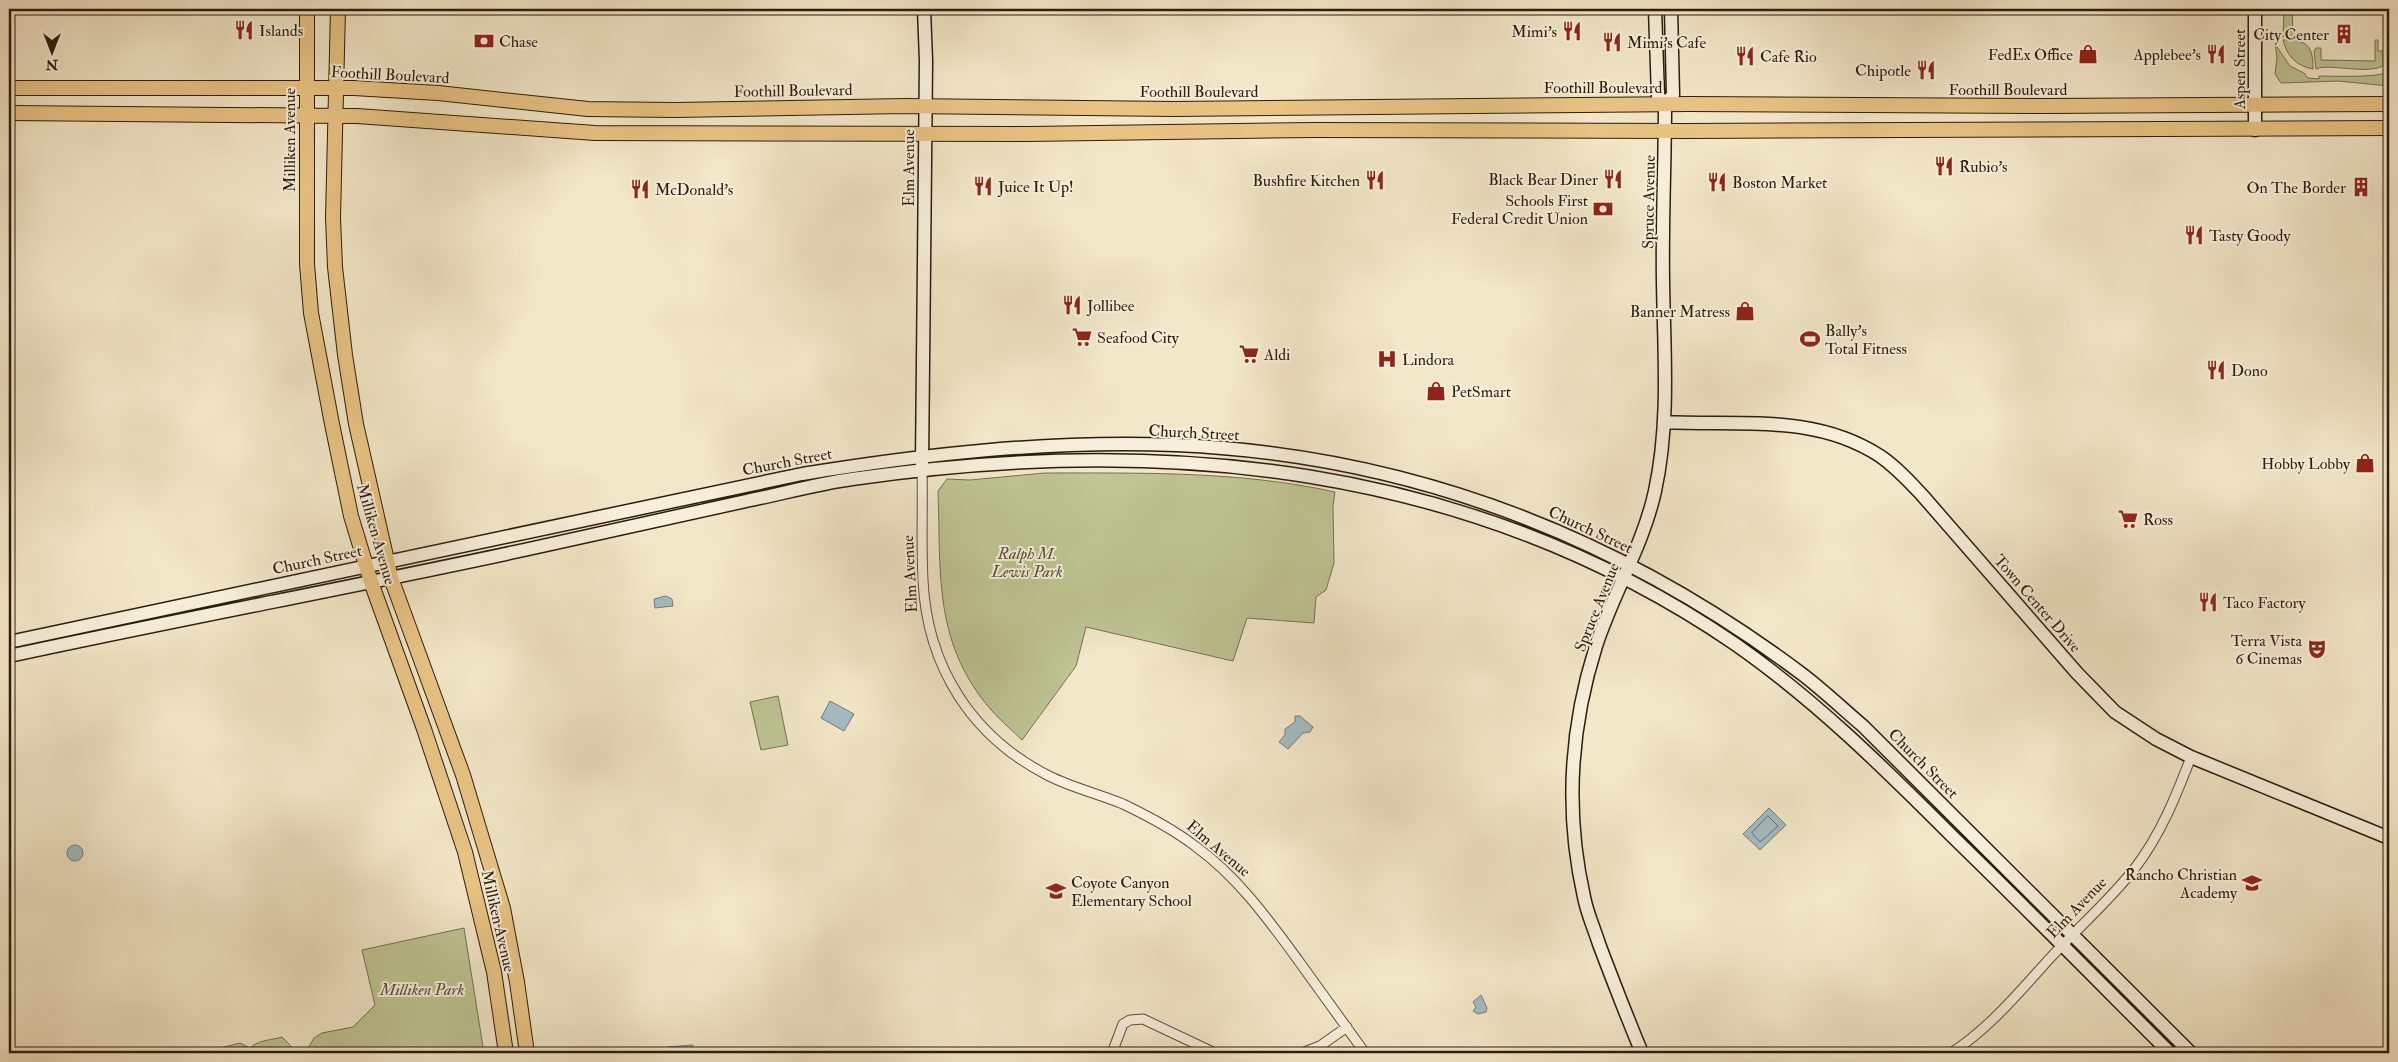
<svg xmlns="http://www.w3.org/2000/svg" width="2398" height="1062" font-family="'IM FELL Double Pica',serif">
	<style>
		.green { fill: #bec493; stroke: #767050 }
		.water { fill: #a2bcc2; stroke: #737c7a }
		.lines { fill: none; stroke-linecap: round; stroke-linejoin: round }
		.shore { stroke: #686c68; stroke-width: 1 }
		.street-casing { stroke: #5e4f3c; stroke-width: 11 }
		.secondary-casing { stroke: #2d1c0d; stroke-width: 15 }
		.primary-casing { stroke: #2d1c0d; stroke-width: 16 }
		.street { stroke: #f7efdb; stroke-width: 9 }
		.secondary { stroke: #f7efdb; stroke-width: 12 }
		.primary { stroke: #e9c484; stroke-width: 14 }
		.labels { text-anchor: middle; stroke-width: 4; stroke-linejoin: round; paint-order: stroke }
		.poi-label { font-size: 16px; fill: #2d1c0d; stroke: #f7efdb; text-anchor: start }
		.street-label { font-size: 16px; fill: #2d1c0d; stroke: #f7efdb }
		.park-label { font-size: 16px; font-style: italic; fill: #584e35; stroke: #f7efdb }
	</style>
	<rect width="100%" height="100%" fill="#f2e7c8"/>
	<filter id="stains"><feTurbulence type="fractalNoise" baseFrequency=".004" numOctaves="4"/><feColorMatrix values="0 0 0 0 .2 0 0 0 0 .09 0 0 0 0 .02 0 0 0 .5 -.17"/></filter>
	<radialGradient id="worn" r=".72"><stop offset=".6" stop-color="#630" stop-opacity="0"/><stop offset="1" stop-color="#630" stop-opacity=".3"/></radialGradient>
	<path class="green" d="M2284,9H2292L2293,31L2294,33H2305L2303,38L2283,37Z
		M2283,40C2307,40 2313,45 2313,69C2296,66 2287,56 2283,40Z
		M2375,40H2378V51H2383V59L2389,60C2379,79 2330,62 2316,69L2314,51L2316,48H2321V60L2375,61Z
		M2275,44L2290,66L2304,73L2308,78L2319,79V76C2335,76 2374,78 2389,72V86L2338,81L2281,83L2275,74L2277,57Z
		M1045,473C1142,473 1240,471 1335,492L1333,506L1334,563L1326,590L1316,597L1314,623L1247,618L1233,661L1086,627L1076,666L1022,740C1011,729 997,718 987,705C933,639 941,570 938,491L947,479L970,480Z
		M778,696L788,745L761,750L750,702Z
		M464,928L484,1053H301L307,1050L314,1038L322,1033L353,1027L375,1005L362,950Z
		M282,1037L298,1053H222L220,1048L240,1043L250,1048C258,1040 272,1040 282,1037Z"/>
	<path class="water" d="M666,596L672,599L673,606L655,608L654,599Z
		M830,701L854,714L844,731L821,718Z
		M1295,716H1300L1313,727L1310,732L1303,733L1288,749L1279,742L1285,735V729L1295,722Z
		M1769,808L1786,825L1760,850L1743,834Z
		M67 853a8 8 0 1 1 16 0a8 8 0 1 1-16 0Z
		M1481,995L1487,1008L1486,1012L1478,1014L1473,1011L1476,1007L1473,1002Z
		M693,1045V1053H667V1047Z"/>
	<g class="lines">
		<path class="shore" d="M1768,816L1778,826L1760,842L1752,833Z"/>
		<defs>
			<path id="street" d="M922,469C923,506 921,543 923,580C927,667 972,737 1049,776C1073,788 1099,794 1123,804C1148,816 1173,829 1195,846C1237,876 1268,919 1298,960C1320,991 1343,1022 1365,1053
				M1112,1053L1123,1024L1130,1020L1143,1019L1215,1053
				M1302,1053L1320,1046L1347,1027
				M1951,1053C1990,1028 2020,991 2052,956C2079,927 2110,900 2135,868C2161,834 2176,796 2191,757"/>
			<path id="secondary" d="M2255,9V130
				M1665,104L1673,95L1671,9
				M1665,422C1739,426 1814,413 1880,456C1896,467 1909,481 1922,495L2077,673L2115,712L2156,739L2191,757L2389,838
				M922,464L926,61L924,9
				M9,642L802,474C925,454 1050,440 1176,445C1408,455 1617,535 1802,674C1823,690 1843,709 1863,726L2191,1053
				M9,656C180,619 353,587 524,550C598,534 672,518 746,501C781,494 816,484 852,479C1162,434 1470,463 1735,644C1814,699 1882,766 1950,834C2024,906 2097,980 2170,1053
				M1642,1053C1627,1017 1613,981 1599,944C1594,928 1587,913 1584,897C1565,813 1570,728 1596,646C1613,593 1643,546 1655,491C1670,422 1664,351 1663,281C1662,222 1665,163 1665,104L1658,96L1655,9"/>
			<path id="primary" d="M307,9V264L311,313L332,424L351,516L371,582L424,729L465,852L494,972L506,1053
				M338,9L333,218L335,267L345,355L356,424L391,578L463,775L503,908L517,982L527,1053
				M9,88H354L438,93L588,109L674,110L905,106L1174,109L1689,104L2045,106L2389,104
				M9,113L357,116L595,133L1027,134L1313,130L1687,131L2389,128"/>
		</defs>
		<use href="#street" class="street-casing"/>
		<use href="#secondary" class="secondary-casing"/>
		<use href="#primary" class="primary-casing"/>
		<use href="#street" class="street"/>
		<use href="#secondary" class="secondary"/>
		<use href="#primary" class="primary"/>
	</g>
	<defs>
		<symbol id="restaurant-bare" viewBox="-9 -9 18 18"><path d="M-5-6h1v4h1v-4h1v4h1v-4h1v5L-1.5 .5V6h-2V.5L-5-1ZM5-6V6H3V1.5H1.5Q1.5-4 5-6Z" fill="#8f2418" stroke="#f7efdb" stroke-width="2.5" paint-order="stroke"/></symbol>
		<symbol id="building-bare" viewBox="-9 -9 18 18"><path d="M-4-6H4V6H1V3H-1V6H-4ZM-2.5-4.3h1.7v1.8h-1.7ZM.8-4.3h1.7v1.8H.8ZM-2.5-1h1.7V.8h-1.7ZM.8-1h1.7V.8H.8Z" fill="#8f2418" stroke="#f7efdb" stroke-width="2.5" paint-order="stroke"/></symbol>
		<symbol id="bank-bare" viewBox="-9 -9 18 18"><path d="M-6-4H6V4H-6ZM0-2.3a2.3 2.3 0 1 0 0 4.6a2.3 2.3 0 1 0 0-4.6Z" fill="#8f2418" stroke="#f7efdb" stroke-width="2.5" paint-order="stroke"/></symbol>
		<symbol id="shop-bare" viewBox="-9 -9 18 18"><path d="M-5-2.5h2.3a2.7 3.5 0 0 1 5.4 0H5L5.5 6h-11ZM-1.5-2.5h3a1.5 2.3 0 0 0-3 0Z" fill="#8f2418" stroke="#f7efdb" stroke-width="2.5" paint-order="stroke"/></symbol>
		<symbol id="supermarket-bare" viewBox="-9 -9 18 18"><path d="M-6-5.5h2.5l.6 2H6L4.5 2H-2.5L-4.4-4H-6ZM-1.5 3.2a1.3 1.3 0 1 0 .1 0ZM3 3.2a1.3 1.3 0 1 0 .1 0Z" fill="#8f2418" stroke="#f7efdb" stroke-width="2.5" paint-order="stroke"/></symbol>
		<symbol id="stadium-bare" viewBox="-9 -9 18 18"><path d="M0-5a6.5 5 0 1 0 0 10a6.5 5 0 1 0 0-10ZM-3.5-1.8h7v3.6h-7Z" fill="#8f2418" stroke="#f7efdb" stroke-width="2.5" paint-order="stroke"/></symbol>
		<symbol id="hospital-bare" viewBox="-9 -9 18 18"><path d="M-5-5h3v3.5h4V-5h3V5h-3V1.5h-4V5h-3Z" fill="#8f2418" stroke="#f7efdb" stroke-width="2.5" paint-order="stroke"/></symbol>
		<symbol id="theatre-bare" viewBox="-9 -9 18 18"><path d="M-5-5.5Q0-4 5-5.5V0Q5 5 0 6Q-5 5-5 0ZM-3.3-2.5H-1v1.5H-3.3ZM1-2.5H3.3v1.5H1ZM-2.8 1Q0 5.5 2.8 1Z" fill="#8f2418" stroke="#f7efdb" stroke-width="2.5" paint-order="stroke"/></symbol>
		<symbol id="school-bare" viewBox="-9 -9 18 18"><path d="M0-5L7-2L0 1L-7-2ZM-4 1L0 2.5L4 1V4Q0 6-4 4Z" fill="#8f2418" stroke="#f7efdb" stroke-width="2.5" paint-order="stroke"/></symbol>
	</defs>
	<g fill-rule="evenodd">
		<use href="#restaurant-bare" x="230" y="16" width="28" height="28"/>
		<use href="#restaurant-bare" x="1558" y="17" width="28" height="28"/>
		<use href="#building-bare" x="2330" y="20" width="28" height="28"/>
		<use href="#bank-bare" x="470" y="27" width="28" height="28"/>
		<use href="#restaurant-bare" x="1598" y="28" width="28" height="28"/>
		<use href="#shop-bare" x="2074" y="40" width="28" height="28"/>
		<use href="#restaurant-bare" x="2202" y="40" width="28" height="28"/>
		<use href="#restaurant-bare" x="1731" y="42" width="28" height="28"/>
		<use href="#restaurant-bare" x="1912" y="56" width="28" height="28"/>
		<use href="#restaurant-bare" x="1930" y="152" width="28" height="28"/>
		<use href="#restaurant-bare" x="1599" y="165" width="28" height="28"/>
		<use href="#restaurant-bare" x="1361" y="166" width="28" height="28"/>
		<use href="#restaurant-bare" x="1703" y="168" width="28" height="28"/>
		<use href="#restaurant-bare" x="969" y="172" width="28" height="28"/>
		<use href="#building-bare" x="2347" y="173" width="28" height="28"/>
		<use href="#restaurant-bare" x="626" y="175" width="28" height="28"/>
		<use href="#bank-bare" x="1589" y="195" width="28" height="28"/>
		<use href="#restaurant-bare" x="2180" y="221" width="28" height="28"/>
		<use href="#restaurant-bare" x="1058" y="291" width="28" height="28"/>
		<use href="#shop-bare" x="1731" y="297" width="28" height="28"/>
		<use href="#supermarket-bare" x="1068" y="323" width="28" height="28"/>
		<use href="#stadium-bare" x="1796" y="325" width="28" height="28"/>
		<use href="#supermarket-bare" x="1235" y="340" width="28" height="28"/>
		<use href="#hospital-bare" x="1373" y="345" width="28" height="28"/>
		<use href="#restaurant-bare" x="2202" y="356" width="28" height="28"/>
		<use href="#shop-bare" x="1422" y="377" width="28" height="28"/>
		<use href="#shop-bare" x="2351" y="449" width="28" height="28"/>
		<use href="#supermarket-bare" x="2114" y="505" width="28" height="28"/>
		<use href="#restaurant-bare" x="2194" y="588" width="28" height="28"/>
		<use href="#theatre-bare" x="2303" y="635" width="28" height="28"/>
		<use href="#school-bare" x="2238" y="869" width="28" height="28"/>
		<use href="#school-bare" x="1042" y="877" width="28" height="28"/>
	</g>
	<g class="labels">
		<g class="poi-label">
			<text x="259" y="36">Islands</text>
			<text x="1557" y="37" text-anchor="end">Mimi's</text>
			<text x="2329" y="40" text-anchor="end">City Center</text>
			<text x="499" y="47">Chase</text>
			<text x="1627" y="48">Mimi's Cafe</text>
			<text x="2073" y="60" text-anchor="end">FedEx Office</text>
			<text x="2201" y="60" text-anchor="end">Applebee's</text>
			<text x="1760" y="62">Cafe Rio</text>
			<text x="1911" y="76" text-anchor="end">Chipotle</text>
			<text x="1959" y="172">Rubio's</text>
			<text x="1598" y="185" text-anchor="end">Black Bear Diner</text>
			<text x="1360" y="186" text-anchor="end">Bushfire Kitchen</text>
			<text x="1732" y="188">Boston Market</text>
			<text x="998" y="192">Juice It Up!</text>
			<text x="2346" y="193" text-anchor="end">On The Border</text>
			<text x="655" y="195">McDonald's</text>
			<text x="1588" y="206" text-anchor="end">Schools First<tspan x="1588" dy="18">Federal Credit Union</tspan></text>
			<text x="2209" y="241">Tasty Goody</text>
			<text x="1087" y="311">Jollibee</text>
			<text x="1730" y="317" text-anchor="end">Banner Matress</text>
			<text x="1825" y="336">Bally's<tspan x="1825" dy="18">Total Fitness</tspan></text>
			<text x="1097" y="343">Seafood City</text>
			<text x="1264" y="360">Aldi</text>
			<text x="1402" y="365">Lindora</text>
			<text x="2231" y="376">Dono</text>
			<text x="1451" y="397">PetSmart</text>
			<text x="2350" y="469" text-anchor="end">Hobby Lobby</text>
			<text x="2143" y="525">Ross</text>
			<text x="2223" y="608">Taco Factory</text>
			<text x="2302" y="646" text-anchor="end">Terra Vista<tspan x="2302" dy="18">6 Cinemas</tspan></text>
			<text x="2237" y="880" text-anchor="end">Rancho Christian<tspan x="2237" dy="18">Academy</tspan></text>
			<text x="1071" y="888">Coyote Canyon<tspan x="1071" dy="18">Elementary School</tspan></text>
		</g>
		<g class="street-label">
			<text transform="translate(2239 69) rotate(-90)" y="6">Aspen Street</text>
			<text transform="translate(390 74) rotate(3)" y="6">Foothill Boulevard</text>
			<text x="1603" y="93">Foothill Boulevard</text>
			<text x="2008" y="95">Foothill Boulevard</text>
			<text transform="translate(793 90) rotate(-1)" y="6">Foothill Boulevard</text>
			<text x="1199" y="97">Foothill Boulevard</text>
			<text transform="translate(289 140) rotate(-90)" y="6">Milliken Avenue</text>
			<text transform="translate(908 168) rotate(-90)" y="6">Elm Avenue</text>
			<text transform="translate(1648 202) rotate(-89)" y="6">Spruce Avenue</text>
			<text transform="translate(1194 432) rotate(3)" y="6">Church Street</text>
			<text transform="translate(787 461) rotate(-11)" y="6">Church Street</text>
			<text transform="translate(1591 529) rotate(25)" y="6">Church Street</text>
			<text transform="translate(377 534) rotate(74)" y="6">Milliken Avenue</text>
			<text transform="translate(317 559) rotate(-12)" y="6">Church Street</text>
			<text transform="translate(909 574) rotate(-93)" y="6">Elm Avenue</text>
			<text transform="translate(2038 603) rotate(49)" y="6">Town Center Drive</text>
			<text transform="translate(1596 607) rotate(-68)" y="6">Spruce Avenue</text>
			<text transform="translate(1924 763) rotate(45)" y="6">Church Street</text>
			<text transform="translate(1219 848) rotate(40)" y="6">Elm Avenue</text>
			<text transform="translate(2076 907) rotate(-46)" y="6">Elm Avenue</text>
			<text transform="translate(499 921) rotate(77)" y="6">Milliken Avenue</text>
		</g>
		<g class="park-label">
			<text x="1027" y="559">Ralph M.<tspan x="1027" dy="18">Lewis Park</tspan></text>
			<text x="422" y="995">Milliken Park</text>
		</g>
	</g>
	<rect width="2398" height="1062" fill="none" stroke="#f2e7c8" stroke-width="30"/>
	<rect x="10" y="10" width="2378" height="1042" fill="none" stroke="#2d1c0d" stroke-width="2.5"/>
	<rect x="15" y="15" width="2368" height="1032" fill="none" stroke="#2d1c0d"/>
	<g transform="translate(52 52) rotate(180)" stroke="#f7efdb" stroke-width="4" paint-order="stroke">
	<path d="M0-4L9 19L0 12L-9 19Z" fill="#2d1c0d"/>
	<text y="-8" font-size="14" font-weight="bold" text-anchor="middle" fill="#2d1c0d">N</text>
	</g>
	<rect width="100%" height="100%" filter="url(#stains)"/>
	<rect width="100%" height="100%" fill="url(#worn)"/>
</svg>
